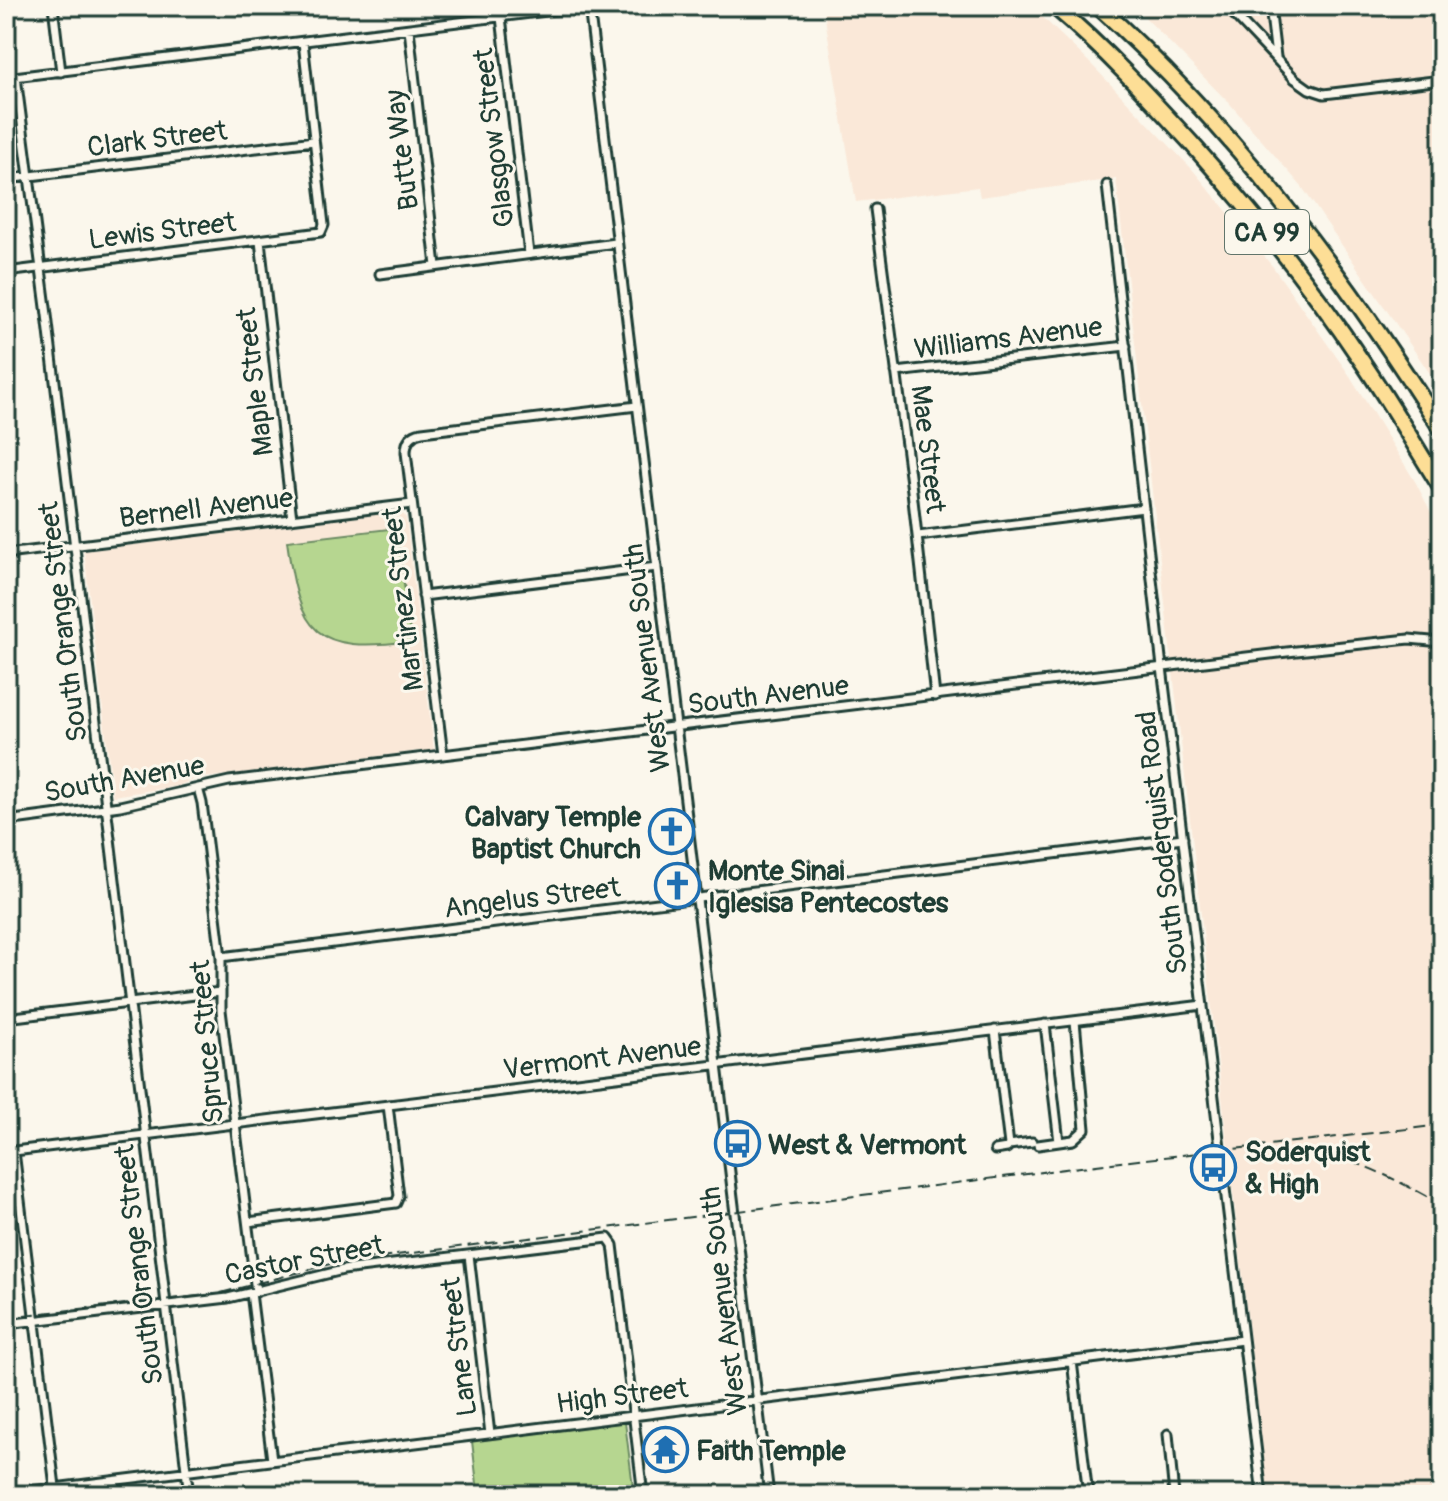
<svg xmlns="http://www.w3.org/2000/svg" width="1448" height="1501" font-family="Pangolin,sans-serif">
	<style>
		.built { fill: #fae8d8 }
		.green { fill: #b6d690; stroke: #6a8a62; stroke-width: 2 }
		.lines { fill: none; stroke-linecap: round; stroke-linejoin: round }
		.minor-casing { stroke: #1f3d34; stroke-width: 13 }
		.motorway-casing { stroke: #1f3d34; stroke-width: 20 }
		.minor { stroke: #fbf7ec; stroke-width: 7 }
		.motorway { stroke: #fdde96; stroke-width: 14 }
		.rail { stroke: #1f3d34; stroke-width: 2; stroke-dasharray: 12 6; stroke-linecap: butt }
		.labels { text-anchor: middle; stroke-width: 6; stroke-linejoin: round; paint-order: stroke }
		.shield { fill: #fbf7ec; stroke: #61756b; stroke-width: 2 }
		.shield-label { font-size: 26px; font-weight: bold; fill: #1f3d34 }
		.street-label { font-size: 28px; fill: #1f3d34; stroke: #fbf7ec }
		.poi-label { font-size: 28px; font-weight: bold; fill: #1f3d34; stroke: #fbf7ec; text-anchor: start }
	</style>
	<rect width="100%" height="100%" fill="#fbf7ec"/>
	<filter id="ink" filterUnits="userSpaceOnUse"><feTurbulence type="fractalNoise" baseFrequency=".0125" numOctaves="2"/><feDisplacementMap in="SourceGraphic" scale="16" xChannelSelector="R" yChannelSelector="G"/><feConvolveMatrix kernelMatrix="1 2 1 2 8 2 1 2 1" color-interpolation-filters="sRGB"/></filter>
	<g filter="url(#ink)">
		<path class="built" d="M823,6H1031L1091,64L1192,169L1273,267L1350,376L1416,483L1442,534V1495H1268L1116,179L980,197L978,187L856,202Z
			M1134,6H1442V391L1302,187L1231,105Z
			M398,512L403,514L406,518L434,750L423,753L419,751L195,779L178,786L113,796L84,551Z"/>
		<path class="green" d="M397,528L411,641C314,654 300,634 287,541Z
			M625,1422L634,1495H462L478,1493L472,1441Z"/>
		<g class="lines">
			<defs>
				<path id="minor" d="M53,6L61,72
					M589,6L769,1495
					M1226,6L1295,79L1309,89L1324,94L1442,80
					M1270,6L1276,57
					M501,17L529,254
					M409,29L436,266
					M16,77L47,315L189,1495
					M6,78L587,6
					M6,179L314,141
					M1107,185L1162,667L1262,1495
					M875,209L912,491L935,696
					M260,241L292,519
					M6,272L321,232L324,225L303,42
					M380,274L616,243
					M896,372L1126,346
					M918,536L1144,508
					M6,554L412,504
					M423,596L657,567
					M443,755L406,452C406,441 411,434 422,432L637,406
					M198,788L202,803L221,957V1010L256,1292
					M6,821L120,806L229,781L1287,652L1409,639L1442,642
					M221,957L1183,838
					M6,1018L220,992
					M1045,1024L1059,1142
					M995,1030L1009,1145L1007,1148L995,1150
					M1009,1145L1032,1142
					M1038,1145L1073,1140L1085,1129L1075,1021
					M14,1151L56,1495
					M6,1152L1203,1005
					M248,1222L396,1203L399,1196L388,1105
					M469,1255L490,1434
					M251,1293L272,1460
					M6,1324L228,1298L343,1270L608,1238L613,1245L643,1495
					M1072,1361L1088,1495
					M1168,1434L1174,1495
					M6,1494L1243,1340"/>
				<path id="motorway" d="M1054,6C1104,48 1148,96 1192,144C1253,213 1310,283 1361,360C1390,402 1415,446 1442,489
					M1098,6C1235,129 1345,276 1442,430"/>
			</defs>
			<use href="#minor" class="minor-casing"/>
			<use href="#motorway" class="motorway-casing"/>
			<use href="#minor" class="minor"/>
			<use href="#motorway" class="motorway"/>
			<path class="rail" d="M1298,1151C1352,1154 1395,1180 1442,1204
				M6,1317L217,1294L334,1263L1112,1163L1442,1125"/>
		</g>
	</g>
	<defs>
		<symbol id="church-ring" viewBox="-11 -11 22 22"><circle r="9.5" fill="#fbf7ec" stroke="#1f6fb2" stroke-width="1.5"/><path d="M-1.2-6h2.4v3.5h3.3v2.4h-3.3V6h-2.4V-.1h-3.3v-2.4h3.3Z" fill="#1f6fb2"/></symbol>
		<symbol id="bus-ring" viewBox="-11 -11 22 22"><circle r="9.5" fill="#fbf7ec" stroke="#1f6fb2" stroke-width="1.5"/><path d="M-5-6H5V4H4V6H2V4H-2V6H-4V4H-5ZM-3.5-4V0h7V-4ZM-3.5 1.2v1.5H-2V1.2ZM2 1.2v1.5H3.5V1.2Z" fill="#1f6fb2"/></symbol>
		<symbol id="temple-ring" viewBox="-11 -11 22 22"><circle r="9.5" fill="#fbf7ec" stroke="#1f6fb2" stroke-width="1.5"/><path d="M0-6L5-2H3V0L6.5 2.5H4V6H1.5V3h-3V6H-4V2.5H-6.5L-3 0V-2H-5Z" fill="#1f6fb2"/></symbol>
	</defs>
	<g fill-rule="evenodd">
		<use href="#church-ring" x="646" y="806" width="51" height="51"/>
		<use href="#church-ring" x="652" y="860" width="51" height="51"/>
		<use href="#bus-ring" x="712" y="1118" width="51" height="51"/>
		<use href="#bus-ring" x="1188" y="1142" width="51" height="51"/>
		<use href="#temple-ring" x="640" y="1424" width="51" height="51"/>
	</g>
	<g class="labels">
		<rect class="shield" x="1225" y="210" width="84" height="44" rx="6"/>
		<g class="shield-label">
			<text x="1267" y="241">CA 99</text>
		</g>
		<g class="street-label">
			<text transform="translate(157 138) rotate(-7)" y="10">Clark Street</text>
			<text transform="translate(493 138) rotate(-97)" y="10">Glasgow Street</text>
			<text transform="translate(401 150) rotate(-97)" y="10">Butte Way</text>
			<text transform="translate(162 230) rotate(-7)" y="10">Lewis Street</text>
			<text transform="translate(1008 337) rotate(-7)" y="10">Williams Avenue</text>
			<text transform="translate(254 382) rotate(-97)" y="10">Maple Street</text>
			<text transform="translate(929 449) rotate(83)" y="10">Mae Street</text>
			<text transform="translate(206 507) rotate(-7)" y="10">Bernell Avenue</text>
			<text transform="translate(402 599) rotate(-97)" y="10">Martinez Street</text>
			<text transform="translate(62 622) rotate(-97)" y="10">South Orange Street</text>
			<text transform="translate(646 658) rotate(-97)" y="10">West Avenue South</text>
			<text transform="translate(768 694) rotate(-7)" y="10">South Avenue</text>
			<text transform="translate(124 778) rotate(-10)" y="10">South Avenue</text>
			<text transform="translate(1161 843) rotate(-97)" y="10">South Soderquist Road</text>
			<text transform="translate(532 897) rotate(-7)" y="10">Angelus Street</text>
			<text transform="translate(206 1042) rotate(-95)" y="10">Spruce Street</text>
			<text transform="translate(602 1057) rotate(-7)" y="10">Vermont Avenue</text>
			<text transform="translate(304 1259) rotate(-11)" y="10">Castor Street</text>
			<text transform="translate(138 1265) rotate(-97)" y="10">South Orange Street</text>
			<text transform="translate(723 1301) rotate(-97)" y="10">West Avenue South</text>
			<text transform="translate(458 1347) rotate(-97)" y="10">Lane Street</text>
			<text transform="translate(622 1395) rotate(-7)" y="10">High Street</text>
		</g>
		<g class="poi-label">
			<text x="641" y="826" text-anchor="end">Calvary Temple<tspan x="641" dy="32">Baptist Church</tspan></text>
			<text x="708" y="880">Monte Sinai<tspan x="708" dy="32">Iglesisa Pentecostes</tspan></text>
			<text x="768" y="1154">West &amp; Vermont</text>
			<text x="1245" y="1161">Soderquist<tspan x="1245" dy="32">&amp; High</tspan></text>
			<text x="696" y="1460">Faith Temple</text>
		</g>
	</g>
	<rect width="1448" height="1501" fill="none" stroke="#fbf7ec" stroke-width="32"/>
	<rect x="16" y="16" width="1416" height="1469" fill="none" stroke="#1f3d34" stroke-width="3" filter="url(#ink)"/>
</svg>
